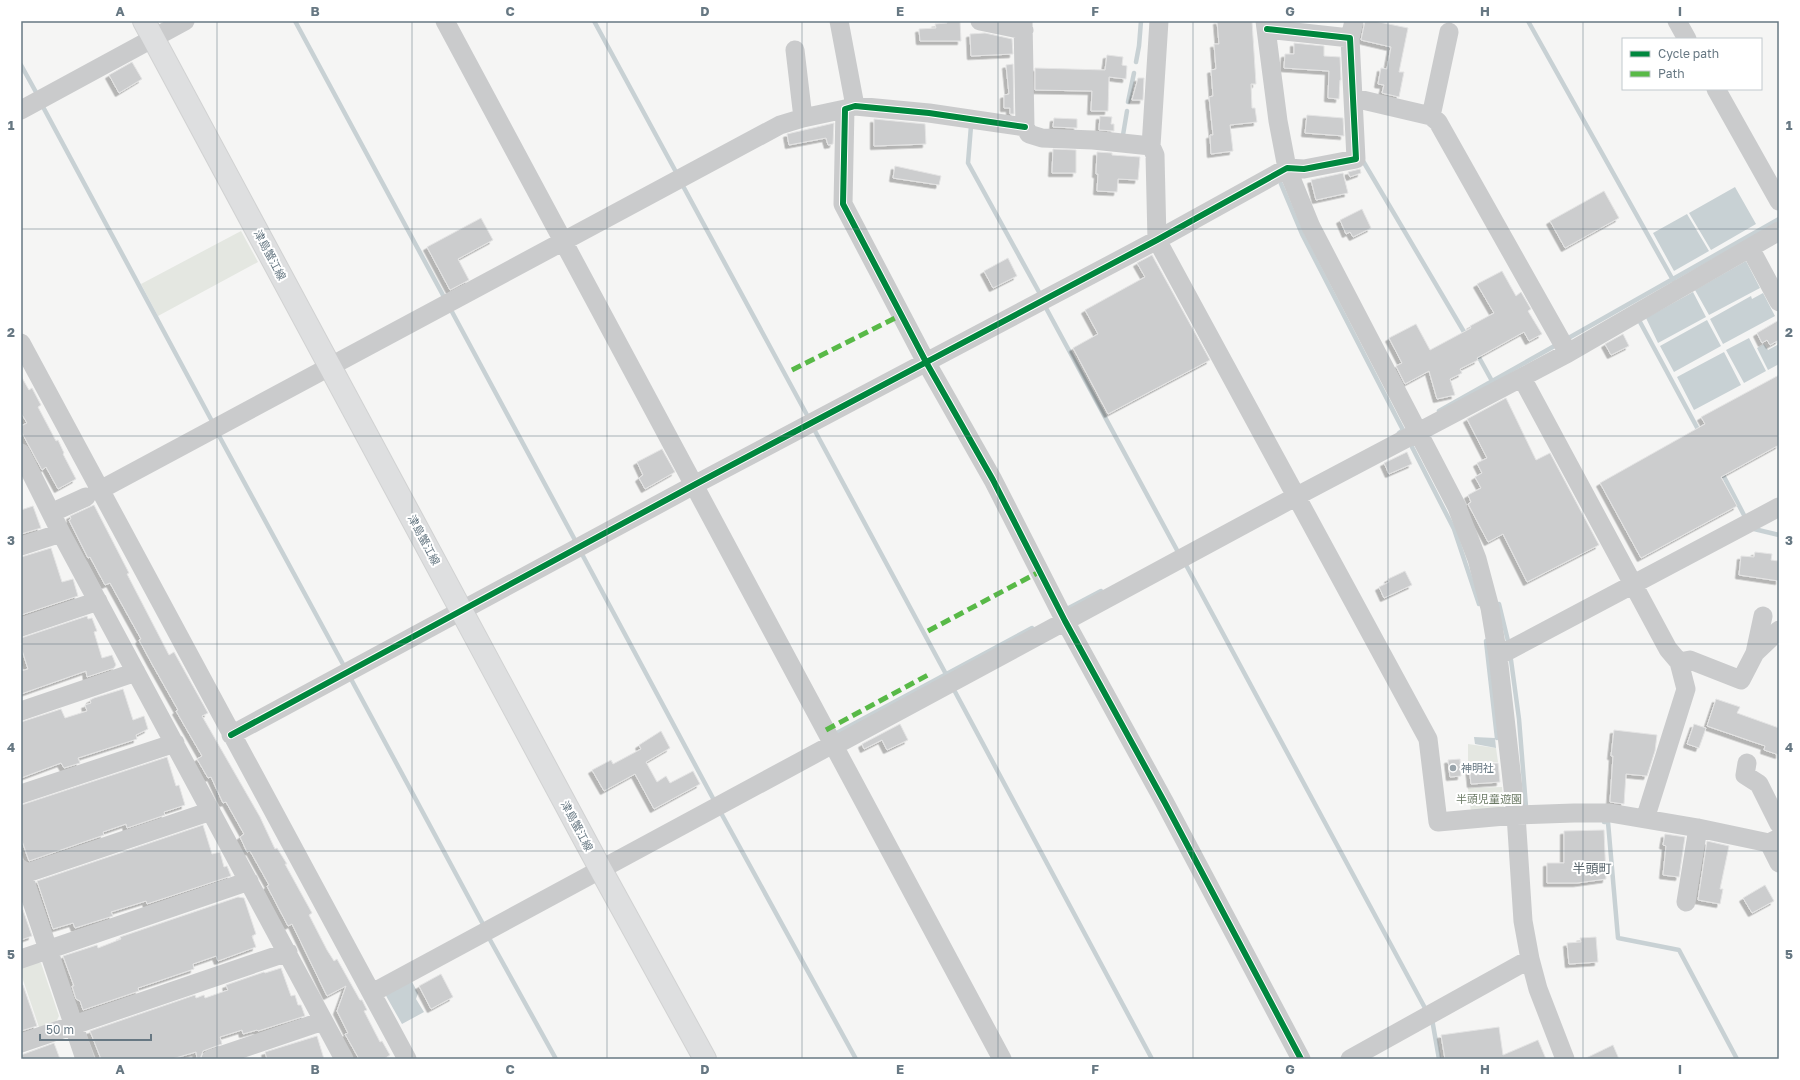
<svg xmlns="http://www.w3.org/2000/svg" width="1800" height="1080" font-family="'Golos Text','Noto Sans JP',sans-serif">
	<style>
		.green { fill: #e4e7e1 }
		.water { fill: #c8d1d4 }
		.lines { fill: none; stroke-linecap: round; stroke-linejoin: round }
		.stream { stroke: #c8d1d4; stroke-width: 4.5 }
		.building { fill: #cccdce; stroke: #e4e4e4; filter: url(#shadow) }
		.major-casing { stroke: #d1d2d2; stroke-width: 24 }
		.minor { stroke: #cacbcc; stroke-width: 19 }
		.major { stroke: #dedfe0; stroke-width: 22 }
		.quiet { stroke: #58b947; stroke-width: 5; stroke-dasharray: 10 5; stroke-linecap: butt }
		.cycleway-casing { stroke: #fff; stroke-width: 8 }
		.cycleway { stroke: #00873e; stroke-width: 6 }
		.grid { fill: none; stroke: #677883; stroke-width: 1; stroke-opacity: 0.55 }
		.poi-dot { fill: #99a4ab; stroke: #fff; stroke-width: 1.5 }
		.labels { text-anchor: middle; stroke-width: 4; stroke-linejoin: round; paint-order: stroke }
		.street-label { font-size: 11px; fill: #677883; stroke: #fff }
		.poi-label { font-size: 11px; fill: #677883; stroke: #fff; text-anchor: start }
		.park-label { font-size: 11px; fill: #6b7a65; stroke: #fff }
		.quarter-label { font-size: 13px; fill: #546168; stroke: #fff }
		.neatline { fill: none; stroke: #677883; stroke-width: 1.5 }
		.grid-label { font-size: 13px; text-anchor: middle; font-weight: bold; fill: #677883 }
	</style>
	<defs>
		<filter id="shadow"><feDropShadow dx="-3.5" dy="3.5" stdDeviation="0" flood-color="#0004"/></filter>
	</defs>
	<rect width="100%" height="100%" fill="#f5f5f4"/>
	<path class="green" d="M241,231L258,262L158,316L141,284Z
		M1468,744L1496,748L1498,762H1468Z
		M1502,787L1504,809L1471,812L1468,788Z
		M36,961L41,963L59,1016L54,1026L40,1030L21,974V966Z"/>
	<path class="water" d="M1735,187L1756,224L1711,250L1689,213Z
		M1687,214L1709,251L1674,271L1653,233Z
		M1746,261L1760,288L1709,315L1695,290Z
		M1693,292L1706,317L1658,343L1646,318Z
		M1763,293L1775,316L1723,344L1710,319L1751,296L1752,299Z
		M1707,320L1721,346L1674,372L1660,346Z
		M1749,338L1766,371L1744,383L1726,350Z
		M1764,344L1768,350L1779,344V364L1768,370L1757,348Z
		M1724,352L1741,385L1694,410L1677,377Z
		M1474,737L1495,738L1496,748L1475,744Z
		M411,980L418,993L416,999L424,1012L402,1024L385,994Z"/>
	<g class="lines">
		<path class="stream" d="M295,21L444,297
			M594,21L676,172
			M1528,21L1673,280
			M1136,62L1139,46L1141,21
			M21,65L37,94
			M1128,102L1134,73
			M42,105L213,423
			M971,126L968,163L1039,292
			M1123,135L1127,111
			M1363,161L1467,337
			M1281,184L1302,234L1403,430L1399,433
			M683,186L807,415
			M1046,308L1178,552
			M451,310L575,540
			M1640,322L1700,433
			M1565,340L1779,219
			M1476,352L1492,381
			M1439,411L1558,344
			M815,431L947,676
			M218,434L344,666
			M1412,447L1454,529L1479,604
			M1721,471L1745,517
			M1754,529L1779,535
			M583,556L715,802
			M1186,565L1425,1008
			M1499,604L1508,641
			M1065,610L1101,591
			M1486,641L1497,738
			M1511,660L1519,719L1526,807
			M351,679L484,926
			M953,688L1152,1059
			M833,735L1032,628
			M721,813L856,1059
			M1604,822H1608L1618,938L1679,950L1737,1059
			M489,938L556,1059
			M1432,1019L1439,1059"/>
	</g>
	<path class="building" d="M947,21H960L961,41H920L919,29L936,28L935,24L947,23Z
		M1217,21H1252L1256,84H1251L1252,108H1255L1257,122L1230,125L1233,151L1211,154L1210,135H1213L1209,97L1213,96L1211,70L1216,69L1214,44H1219Z
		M1365,21H1374L1408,28L1399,72H1404L1399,97L1382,93L1384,85L1378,84L1381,68L1387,69L1391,47L1361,40Z
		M985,33L1012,39L1013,54L971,56L970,34Z
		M1294,43L1324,46V56L1340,57L1341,80H1340L1339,99L1328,98L1329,71L1284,68L1285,54H1294Z
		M1107,55L1123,57L1122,65L1127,66L1126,79L1109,77L1108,111H1091L1092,91L1035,90V68L1105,70Z
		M132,62L142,79L119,93L109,75Z
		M1013,64L1014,114H1010V108H1004V95L1009,94L1006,65Z
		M1138,78H1144L1143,100H1132Z
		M1307,115L1343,118L1344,136L1305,133Z
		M1100,116L1112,117L1111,124H1114V131L1099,130Z
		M1054,118L1077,119V128L1053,127Z
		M874,119L925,124L926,144L874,146Z
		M834,123L833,144L828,145L826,138L789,145L787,134Z
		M1053,149L1076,150V173H1052Z
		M1097,152L1112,153V155L1140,157L1138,180L1118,179L1117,192L1097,191L1098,174H1096Z
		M895,166L941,176L939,185L893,178Z
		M1360,169L1361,173L1350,177L1348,172Z
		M1343,173L1348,193L1316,200L1311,180Z
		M1604,191L1619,218L1565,248L1550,221Z
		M1362,209L1371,228L1353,237L1350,232L1346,234L1340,220Z
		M481,218L493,240L458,259L469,280L450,290L427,247Z
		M1152,255L1210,360L1108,414L1073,348L1098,334L1085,310L1145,277L1137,263Z
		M1008,258L1017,276L993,288L984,271Z
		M1502,271L1516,296L1521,292L1531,309L1528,311L1542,334L1529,341L1524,332L1477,358L1478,360L1460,369L1462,373L1450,379L1455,395L1437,399L1429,371L1405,384L1396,366L1402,363L1389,338L1416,324L1430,350L1471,328L1470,326L1494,313L1477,284Z
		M1779,320V340L1770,345L1767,340L1762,343L1757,333Z
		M1623,334L1629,346L1611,355L1605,344Z
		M1779,375V445L1721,477L1737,506L1641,558L1600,483L1705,424L1701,417Z
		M21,376L29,390L32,388L41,405L38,407L56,441L58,440L64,453L63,454L76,479L58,489L46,467L42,470L21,431V426L27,423L21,413Z
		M1506,398L1536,460L1550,453L1599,545L1527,582L1503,534L1488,542L1468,504L1471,502L1468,495L1481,488L1475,477L1482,473L1477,463L1487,458L1467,419Z
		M662,449L675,472L645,489L639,478L643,475L637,462Z
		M1407,452L1412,464L1389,474L1384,463Z
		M94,505L129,573L127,574L169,655L174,652L208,713L202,716L260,817L275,849L277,848L287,864H285L312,913L309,915L327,950L334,961L337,959L360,1000H362L367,1010L364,1011L380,1042L382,1041L390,1055L384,1059H359L345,1034L348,1033L337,1011L346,986L327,996L292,924L288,926L267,886L269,885L250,851L247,852L240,837L244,834L226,802L223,803L211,777L208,778L197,759L202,756L176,711L178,710L152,664L139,640L141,639L110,583L105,585L90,557L88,558L69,520L71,519L70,516Z
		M33,506L41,528L21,534V510Z
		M51,548L62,582L73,579L78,596L21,615V557Z
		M1755,552L1772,554L1771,560L1779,561V581L1739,575L1741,556L1754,557Z
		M1405,571L1412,585L1384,598L1379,587L1389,582L1388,579Z
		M87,616L88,619L92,618L97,631L94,632L102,658L112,655L116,665L114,668L87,677L86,671L21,694V671L28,669L21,647V638Z
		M123,689L133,720L144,716L148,729L136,735L137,739L78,758L80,763L64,768L61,763L21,778V722L61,709L65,718L87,711L85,705L91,703L90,700L94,698Z
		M1716,699L1740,707L1737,713L1779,728V755L1764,750L1765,746L1707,726Z
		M900,724L908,740L887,750L882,740L864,749L862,744Z
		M1694,724L1706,728L1699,748L1687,744Z
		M1614,730L1657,735L1655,751L1647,776L1626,774L1624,804L1610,802L1613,756H1611Z
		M661,731L670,748L646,762L657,782L666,776L670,783L693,771L700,784L654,809L635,774L604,791L592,770L611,760L613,764L641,749L639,745Z
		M167,757L176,786L179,785L185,805L164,812L165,815L127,828L126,824L103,832L104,835L29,861L21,838V805Z
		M1460,759L1461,776L1450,777L1448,760Z
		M1498,763L1500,782L1471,784L1469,765Z
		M203,825L212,854L220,852L224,867L227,866L231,876L147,904L146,901L111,912L113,916L75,928L73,923L53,929L37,881Z
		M1604,830L1606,879L1577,883H1547V863H1564V831Z
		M1665,834L1685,837L1679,877L1663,875L1666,846L1663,845Z
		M1707,841L1729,846L1720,889H1723L1720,904L1698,900Z
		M1765,885L1774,901L1752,913L1743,898Z
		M238,897L244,898L256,934L252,936L256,947L218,961L216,956L193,964L194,969L138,988L139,991L83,1010L80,1001L76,999L72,986H74L63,956L97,945L98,948L121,939L120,937Z
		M21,910H23L32,936L21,940Z
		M1596,937L1598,962L1569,964L1567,943L1581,942L1580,938Z
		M281,968L291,996L295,995L298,1005H301L305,1016L258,1031L257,1030L243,1034L242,1030L220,1037L222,1044L203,1051L200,1059H197L196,1052L172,1059H101L90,1031L195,995L196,998L204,995L205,998L228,990L226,985L264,972L265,973Z
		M441,974L453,997L431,1009L419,986Z
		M21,985H23L37,1026L21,1031Z
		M1499,1027L1503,1055L1538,1040L1546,1059H1445L1441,1035Z
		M317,1036L324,1059H267L265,1052Z
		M54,1043L60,1059H21V1055Z
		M1613,1045L1619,1059H1584Z"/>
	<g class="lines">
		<defs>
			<path id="major" d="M144,21L601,870L705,1059"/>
		</defs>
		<use href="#major" class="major-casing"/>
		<path class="minor" d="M445,21L1002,1059
			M839,21L855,106
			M980,21L1024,30
			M1023,21L1025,127L1029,134L1042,138L1093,140L1151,146
			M1159,21L1151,146L1155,155L1157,240L1428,739L1438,822L1516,815L1574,813H1610L1698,828L1769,843L1779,838
			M1265,21L1278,121L1287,168L1311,227L1457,507L1477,559L1490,608L1498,656L1516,815L1523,921L1530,959L1538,989L1565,1059
			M1677,21L1687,39
			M1350,38L1354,21
			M795,50L803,118
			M1716,89L1779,201
			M1354,98L1431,116L1438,122L1568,353
			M21,110L185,21
			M1431,116L1449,32
			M1025,127L929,113L855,106L845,109L843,204L926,362L993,480L1065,621L1165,803L1301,1059
			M1750,248L1779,302
			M21,343L407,1059
			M1522,378L1668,649L1679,662L1686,689L1645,819
			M21,453L61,533L344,1059
			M100,490L780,125L803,118L845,109
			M51,513L86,497
			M21,546L61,533
			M21,627L98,601
			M1755,653L1779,630
			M1498,656L1779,507
			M1679,662L1690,660L1741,680L1755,653L1763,616
			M21,711L136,672
			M231,735L694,485L1157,240L1287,168L1304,169L1356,159L1350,38L1267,29
			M834,746L1297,496L1568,353L1779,231
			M1747,763L1745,775L1759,784L1779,824
			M21,794L175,743
			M1769,843L1779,863
			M21,869L85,1059
			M21,875L211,811
			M1686,902L1698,828
			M21,959L249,881
			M372,993L833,744
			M21,1043L288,952
			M211,1059L323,1021
			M1350,1059L1530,959"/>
		<use href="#major" class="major"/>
		<path class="quiet" d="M792,370L901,315
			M928,631L1039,572
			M826,730L928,675"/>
		<defs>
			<path id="cycleway" d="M1025,127L929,113L855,106L845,109L843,204L926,362L993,480L1065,621L1165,803L1301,1059
				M231,735L694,485L1157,240L1287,168L1304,169L1356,159L1350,38L1267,29"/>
		</defs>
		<use href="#cycleway" class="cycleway-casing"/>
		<use href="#cycleway" class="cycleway"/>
	</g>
	<path class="grid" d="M217,21V1059M412,21V1059M607,21V1059M802,21V1059M998,21V1059M1193,21V1059M1388,21V1059M1583,21V1059M21,229H1779M21,436H1779M21,644H1779M21,851H1779"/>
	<circle class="poi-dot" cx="1453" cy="768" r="4"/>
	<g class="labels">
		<g class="street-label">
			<text transform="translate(270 255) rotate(62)" y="4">津島蟹江線</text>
			<text transform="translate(424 540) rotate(62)" y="4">津島蟹江線</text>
			<text transform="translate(577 826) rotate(62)" y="4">津島蟹江線</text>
		</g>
		<g class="poi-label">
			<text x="1461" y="772">神明社</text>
		</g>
		<g class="park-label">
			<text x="1489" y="803">半頭児童遊園</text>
		</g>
		<g class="quarter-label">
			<text x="1592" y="873">半頭町</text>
		</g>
	</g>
	<rect width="1800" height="1080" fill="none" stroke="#ffffff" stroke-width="44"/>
	<rect x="1622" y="38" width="140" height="52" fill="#ffffff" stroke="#c2c9cd"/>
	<rect x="1630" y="51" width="20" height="6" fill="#00873e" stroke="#c2c9cd"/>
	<text x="1658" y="58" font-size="12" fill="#677883">Cycle path</text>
	<rect x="1630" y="71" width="20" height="6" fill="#58b947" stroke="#c2c9cd"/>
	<text x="1658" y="78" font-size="12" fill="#677883">Path</text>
	<path d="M40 1034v6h111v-6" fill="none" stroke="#677883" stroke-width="2"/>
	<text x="46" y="1034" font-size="12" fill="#677883" stroke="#ffffff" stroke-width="3" paint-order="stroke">50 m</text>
	<rect x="22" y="22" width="1756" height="1036" class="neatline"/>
	<g class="grid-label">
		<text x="120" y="16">A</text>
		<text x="315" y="16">B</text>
		<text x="510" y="16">C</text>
		<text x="705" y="16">D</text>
		<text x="900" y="16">E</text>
		<text x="1095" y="16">F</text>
		<text x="1290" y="16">G</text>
		<text x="1485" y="16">H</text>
		<text x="1680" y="16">I</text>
		<text x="11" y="130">1</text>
		<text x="1789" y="130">1</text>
		<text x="11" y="337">2</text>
		<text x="1789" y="337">2</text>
		<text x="11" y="545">3</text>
		<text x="1789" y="545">3</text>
		<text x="11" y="752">4</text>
		<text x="1789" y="752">4</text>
		<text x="11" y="959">5</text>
		<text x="1789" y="959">5</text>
		<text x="120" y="1074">A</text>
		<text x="315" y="1074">B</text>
		<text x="510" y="1074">C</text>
		<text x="705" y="1074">D</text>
		<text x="900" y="1074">E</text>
		<text x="1095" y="1074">F</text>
		<text x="1290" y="1074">G</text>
		<text x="1485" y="1074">H</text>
		<text x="1680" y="1074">I</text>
	</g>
</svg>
